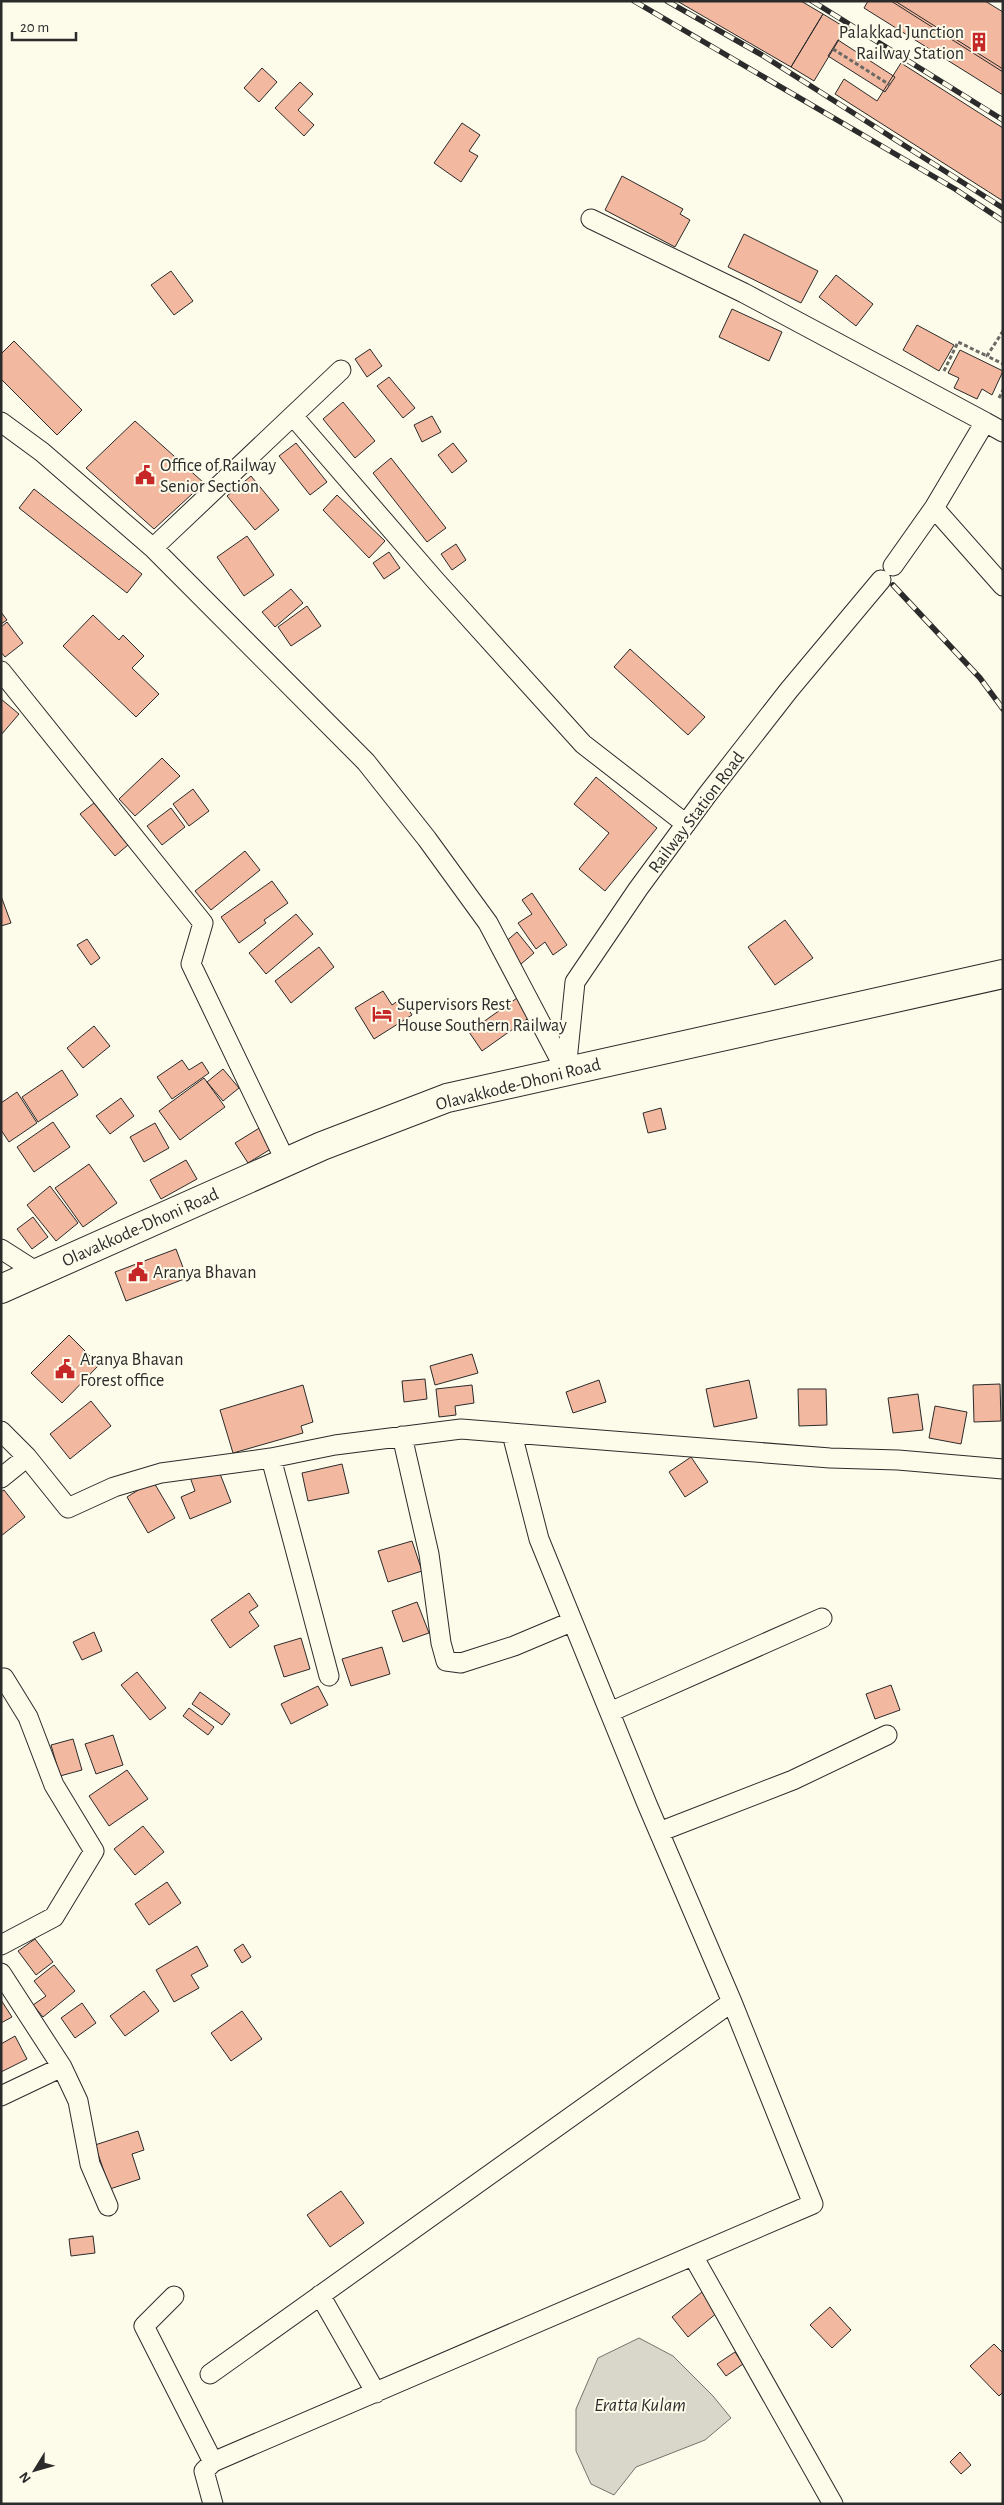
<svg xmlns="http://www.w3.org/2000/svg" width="1004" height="2505" font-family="'Alegreya Sans',sans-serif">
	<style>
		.water { fill: #d8d7c9; stroke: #74746e }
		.building { fill: #f2b8a0; stroke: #2b2b2b }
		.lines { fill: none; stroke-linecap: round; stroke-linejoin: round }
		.minor-casing { stroke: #2b2b2b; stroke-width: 21 }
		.secondary-casing { stroke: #2b2b2b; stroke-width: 30 }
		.path { stroke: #6a6964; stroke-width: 3; stroke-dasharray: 4 2.5; stroke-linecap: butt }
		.minor { stroke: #fdfbea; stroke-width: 19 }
		.secondary { stroke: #fdfbea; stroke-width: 28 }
		.rail-casing { stroke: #2b2b2b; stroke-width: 5.5 }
		.rail { stroke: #fdfbea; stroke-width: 4; stroke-dasharray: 11; stroke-linecap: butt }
		.labels { text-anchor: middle; stroke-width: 4; stroke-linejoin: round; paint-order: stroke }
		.poi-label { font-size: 18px; fill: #2b2b2b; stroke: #fdfbea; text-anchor: start }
		.street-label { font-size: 18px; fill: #2b2b2b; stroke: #fdfbea }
		.water-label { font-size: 19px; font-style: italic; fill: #2b2b2b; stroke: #fdfbea }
	</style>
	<rect width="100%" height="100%" fill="#fdfbea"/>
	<path class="water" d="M639,2338L673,2356L713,2396L731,2418L705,2440L636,2467L614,2495L591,2484L576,2451V2409L598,2358Z"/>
	<path class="building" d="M677,1H801L823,14L791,67Z
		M868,1H895L1003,69V95L864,8Z
		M891,1H985L1003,12V72Z
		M823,14L846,28L814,81L791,67Z
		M838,40L895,77L885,92L828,56Z
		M901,63L1003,128V201L835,94L844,79L877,101Z
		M262,68L277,82L259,102L244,88Z
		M300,82L313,94L298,110L314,125L304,136L275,108Z
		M462,123L480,135L469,151L478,156L461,182L434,163Z
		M622,176L683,209L680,214L690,220L675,247L605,210Z
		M744,234L818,271L801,303L728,267Z
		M171,271L193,301L174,315L151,285Z
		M836,275L873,304L856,326L819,297Z
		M732,309L782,332L769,361L719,337Z
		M917,325L954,345L939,371L903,350Z
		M14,341L82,410L57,435L1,379V354Z
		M370,349L382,366L367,377L355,359Z
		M960,350L1003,371L992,395L982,389L977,399L954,388L959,378L948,373Z
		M389,377L415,408L403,418L377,386Z
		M343,402L375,441L355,458L323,419Z
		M432,416L441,432L422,442L414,425Z
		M135,421L204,483L154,529L86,468Z
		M296,443L327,482L310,495L279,456Z
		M453,443L467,461L452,473L438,455Z
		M391,458L446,528L427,542L373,473Z
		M251,476L279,510L255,530L227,496Z
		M34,489L142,574L127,593L19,508Z
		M337,495L385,541L369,558L323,510Z
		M247,536L274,575L244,596L217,557Z
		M456,544L466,560L452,570L441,554Z
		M389,552L400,568L384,579L373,563Z
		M291,589L303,603L275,627L262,612Z
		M307,606L321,626L291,646L278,627Z
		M1,612L7,620L1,624Z
		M93,615L119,640L123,635L144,656L132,668L159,694L136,717L63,646Z
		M7,622L23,643L5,657L1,652V627Z
		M630,649L705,717L688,735L614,667Z
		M1,699L19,714L1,735Z
		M162,758L180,776L135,816L119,799Z
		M596,777L657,828L605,891L579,869L609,833L574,804Z
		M193,789L209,811L189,826L173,804Z
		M94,803L128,845L115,856L80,814Z
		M171,808L185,827L162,845L147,826Z
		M245,851L260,870L211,910L195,891Z
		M272,881L288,903L264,920L266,923L239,943L221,917Z
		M532,893L567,945L553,955L545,942L536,949L518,923L532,914L522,900Z
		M1,896L11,923L1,926Z
		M296,914L313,934L266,974L249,953Z
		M785,920L813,958L775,985L748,947Z
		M517,932L534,953L521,964L504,943Z
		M87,939L100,958L91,965L77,945Z
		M319,947L334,967L291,1003L275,981Z
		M383,991L392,1005L402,998L412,1015L374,1039L355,1008Z
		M517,998L530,1017L482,1051L469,1032Z
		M94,1026L110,1046L83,1068L67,1048Z
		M182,1060L189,1070L202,1062L209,1073L172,1099L157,1077Z
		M223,1069L239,1088L223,1101L207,1082Z
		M62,1070L78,1095L38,1122L22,1097Z
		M204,1078L225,1107L180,1140L159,1111Z
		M17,1092L37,1123L9,1142L1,1130V1103Z
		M121,1098L134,1116L110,1134L96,1116Z
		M661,1108L666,1129L648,1133L643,1113Z
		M53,1122L70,1147L34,1172L17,1147Z
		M155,1123L169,1148L144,1162L130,1137Z
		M261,1127L274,1147L248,1163L235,1143Z
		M186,1160L197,1179L161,1199L150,1180Z
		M89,1164L117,1203L83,1227L55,1188Z
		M50,1186L78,1223L56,1241L27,1205Z
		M33,1217L48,1237L32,1249L17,1229Z
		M176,1249L187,1278L126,1301L115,1272Z
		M69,1335L99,1365L62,1403L31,1373Z
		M472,1354L478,1373L435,1385L430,1366Z
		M425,1379L427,1399L404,1402L402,1381Z
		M599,1380L606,1402L573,1413L566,1392Z
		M749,1380L757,1418L714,1427L706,1389Z
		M1000,1384L1001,1421L974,1422L973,1385Z
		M303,1385L313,1422L301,1426L303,1433L233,1453L220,1410Z
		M472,1385L474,1403L455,1406L456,1415L439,1417L436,1389Z
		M798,1389H826L827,1425L799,1426Z
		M918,1394L923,1430L893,1433L888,1398Z
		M91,1401L111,1426L70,1459L50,1434Z
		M935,1406L967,1412L961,1444L929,1438Z
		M691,1457L708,1482L685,1497L669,1472Z
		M342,1464L349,1493L308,1501L302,1473Z
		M217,1466L231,1502L190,1519L181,1497L195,1491L190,1477Z
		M153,1481L175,1518L148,1533L127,1497Z
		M4,1490L25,1517L1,1536V1492Z
		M412,1541L422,1571L388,1582L378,1551Z
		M249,1593L258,1606L249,1612L259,1626L230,1648L211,1620Z
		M417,1602L429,1633L403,1642L392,1611Z
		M94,1632L102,1651L82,1660L73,1642Z
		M301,1638L310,1669L284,1677L274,1646Z
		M382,1647L390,1674L351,1686L342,1659Z
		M137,1672L166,1708L150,1720L121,1685Z
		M891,1685L900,1710L875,1719L866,1694Z
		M318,1686L328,1705L291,1724L281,1704Z
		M200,1692L230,1714L222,1725L192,1704Z
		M189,1708L214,1727L208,1735L183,1716Z
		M113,1735L123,1765L96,1774L85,1744Z
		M73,1739L82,1770L60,1776L51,1745Z
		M127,1770L148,1799L109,1826L89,1796Z
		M143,1826L164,1852L135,1875L114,1849Z
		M167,1882L181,1903L149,1925L135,1904Z
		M35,1939L53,1962L36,1975L18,1951Z
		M243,1944L251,1957L242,1963L234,1950Z
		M197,1946L208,1966L191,1975L199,1988L174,2002L156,1970Z
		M54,1965L75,1991L43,2017L33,2005L46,1996L34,1981Z
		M144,1991L159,2011L125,2036L110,2016Z
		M1,2000L12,2017L1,2023Z
		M82,2003L96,2023L75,2038L61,2018Z
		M242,2011L262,2039L231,2061L211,2033Z
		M15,2036L27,2059L1,2072V2044Z
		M138,2131L144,2150L132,2154L140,2179L110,2189L95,2145Z
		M341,2191L364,2223L330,2247L307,2215Z
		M93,2236L95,2253L71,2256L69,2239Z
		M702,2292L718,2312L688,2337L672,2317Z
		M830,2307L851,2330L832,2348L810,2325Z
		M994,2344L1003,2353V2392L999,2396L970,2366Z
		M735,2352L743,2364L726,2376L717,2364Z
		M960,2452L971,2465L961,2474L950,2462Z"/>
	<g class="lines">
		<defs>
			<path id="minor" d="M591,219L744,293L985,422
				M341,370L153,548L366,762L427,839L488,923L566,1071
				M293,416L435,580L583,744L686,824
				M1,422L42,452L153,548
				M934,508L985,422L1003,432
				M893,566L934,508L1003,586
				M1,671L203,923L191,964L286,1162
				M566,1071L575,982L638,889L707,795L789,690L881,580
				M1,1249L37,1272
				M1,1431L27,1457L68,1508L114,1487L161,1473L271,1458L335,1445L461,1429L830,1458L898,1460L1003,1469
				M402,1436L429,1554L441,1643L446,1661L461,1663L514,1646L571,1622
				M271,1458L329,1676
				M1,1478L27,1457
				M1,1678H4L28,1717L54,1785L94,1851L54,1917L1,1945
				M610,1712L822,1618
				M659,1832L793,1780L887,1735
				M1,1973L62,2067L78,2101L90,2164L108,2206
				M1,2096L62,2067
				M693,2256L833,2504
				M320,2295L376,2393
				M174,2296L144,2326L213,2462
				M210,2374L732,2002L647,1804L539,1539L512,1434
				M213,2504L204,2471L213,2462L813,2204L732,2002"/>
			<path id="secondary" d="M1,1289L322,1146L447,1098L1003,974"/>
		</defs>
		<use href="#minor" class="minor-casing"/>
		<use href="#secondary" class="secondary-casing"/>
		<path class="path" d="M833,49L890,85
			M1003,331L987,356L1003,364
			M944,371L958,342L987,356
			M999,398L1003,390"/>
		<use href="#minor" class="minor"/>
		<use href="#secondary" class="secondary"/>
		<defs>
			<path id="rail" d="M634,1L955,189L1003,221
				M667,1L762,55L1003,208
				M812,1L1003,120
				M893,585L980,678L1003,709"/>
		</defs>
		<use href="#rail" class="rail-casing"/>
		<use href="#rail" class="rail"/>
	</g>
	<defs>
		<symbol id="building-bare" viewBox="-9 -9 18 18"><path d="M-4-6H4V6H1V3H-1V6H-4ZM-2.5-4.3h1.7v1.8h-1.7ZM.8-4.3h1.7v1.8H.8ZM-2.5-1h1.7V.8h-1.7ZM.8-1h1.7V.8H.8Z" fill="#c62828" stroke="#fdfbea" stroke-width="2.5" paint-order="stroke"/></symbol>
		<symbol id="civic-bare" viewBox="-9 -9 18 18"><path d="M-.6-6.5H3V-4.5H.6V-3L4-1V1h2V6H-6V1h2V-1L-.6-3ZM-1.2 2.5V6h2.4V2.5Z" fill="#c62828" stroke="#fdfbea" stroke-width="2.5" paint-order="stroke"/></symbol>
		<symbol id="hotel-bare" viewBox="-9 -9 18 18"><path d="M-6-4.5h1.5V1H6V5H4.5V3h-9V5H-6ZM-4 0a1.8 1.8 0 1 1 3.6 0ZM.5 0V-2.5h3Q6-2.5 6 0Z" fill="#c62828" stroke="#fdfbea" stroke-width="2.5" paint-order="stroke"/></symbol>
	</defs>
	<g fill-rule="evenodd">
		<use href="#building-bare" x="965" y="28" width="28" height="28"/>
		<use href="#civic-bare" x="131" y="461" width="28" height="28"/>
		<use href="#hotel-bare" x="368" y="1000" width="28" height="28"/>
		<use href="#civic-bare" x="124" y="1258" width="28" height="28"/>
		<use href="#civic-bare" x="51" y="1355" width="28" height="28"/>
	</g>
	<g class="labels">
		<g class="poi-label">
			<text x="964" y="38" text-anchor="end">Palakkad Junction<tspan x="964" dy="21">Railway Station</tspan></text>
			<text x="160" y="471">Office of Railway<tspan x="160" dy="21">Senior Section</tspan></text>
			<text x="397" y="1010">Supervisors Rest<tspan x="397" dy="21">House Southern Railway</tspan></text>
			<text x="153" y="1278">Aranya Bhavan</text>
			<text x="80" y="1365">Aranya Bhavan<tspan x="80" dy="21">Forest office</tspan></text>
		</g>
		<g class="street-label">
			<text transform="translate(696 812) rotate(-53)" y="6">Railway Station Road</text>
			<text transform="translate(518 1084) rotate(-14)" y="6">Olavakkode-Dhoni Road</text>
			<text transform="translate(140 1227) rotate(-24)" y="6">Olavakkode-Dhoni Road</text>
		</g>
		<g class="water-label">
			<text x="640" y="2411">Eratta Kulam</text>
		</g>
	</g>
	<rect width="1004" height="2505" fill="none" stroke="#2b2b2b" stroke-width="5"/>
	<g transform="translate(35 2470) rotate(233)" stroke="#fdfbea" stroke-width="4" paint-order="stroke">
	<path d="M0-4L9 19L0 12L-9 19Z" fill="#2b2b2b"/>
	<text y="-8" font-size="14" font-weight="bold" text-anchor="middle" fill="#2b2b2b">N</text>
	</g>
	<path d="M12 32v8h64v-8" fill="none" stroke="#2b2b2b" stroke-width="2.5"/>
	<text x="20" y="32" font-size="15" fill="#2b2b2b" stroke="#fdfbea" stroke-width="4" paint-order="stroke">20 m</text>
</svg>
